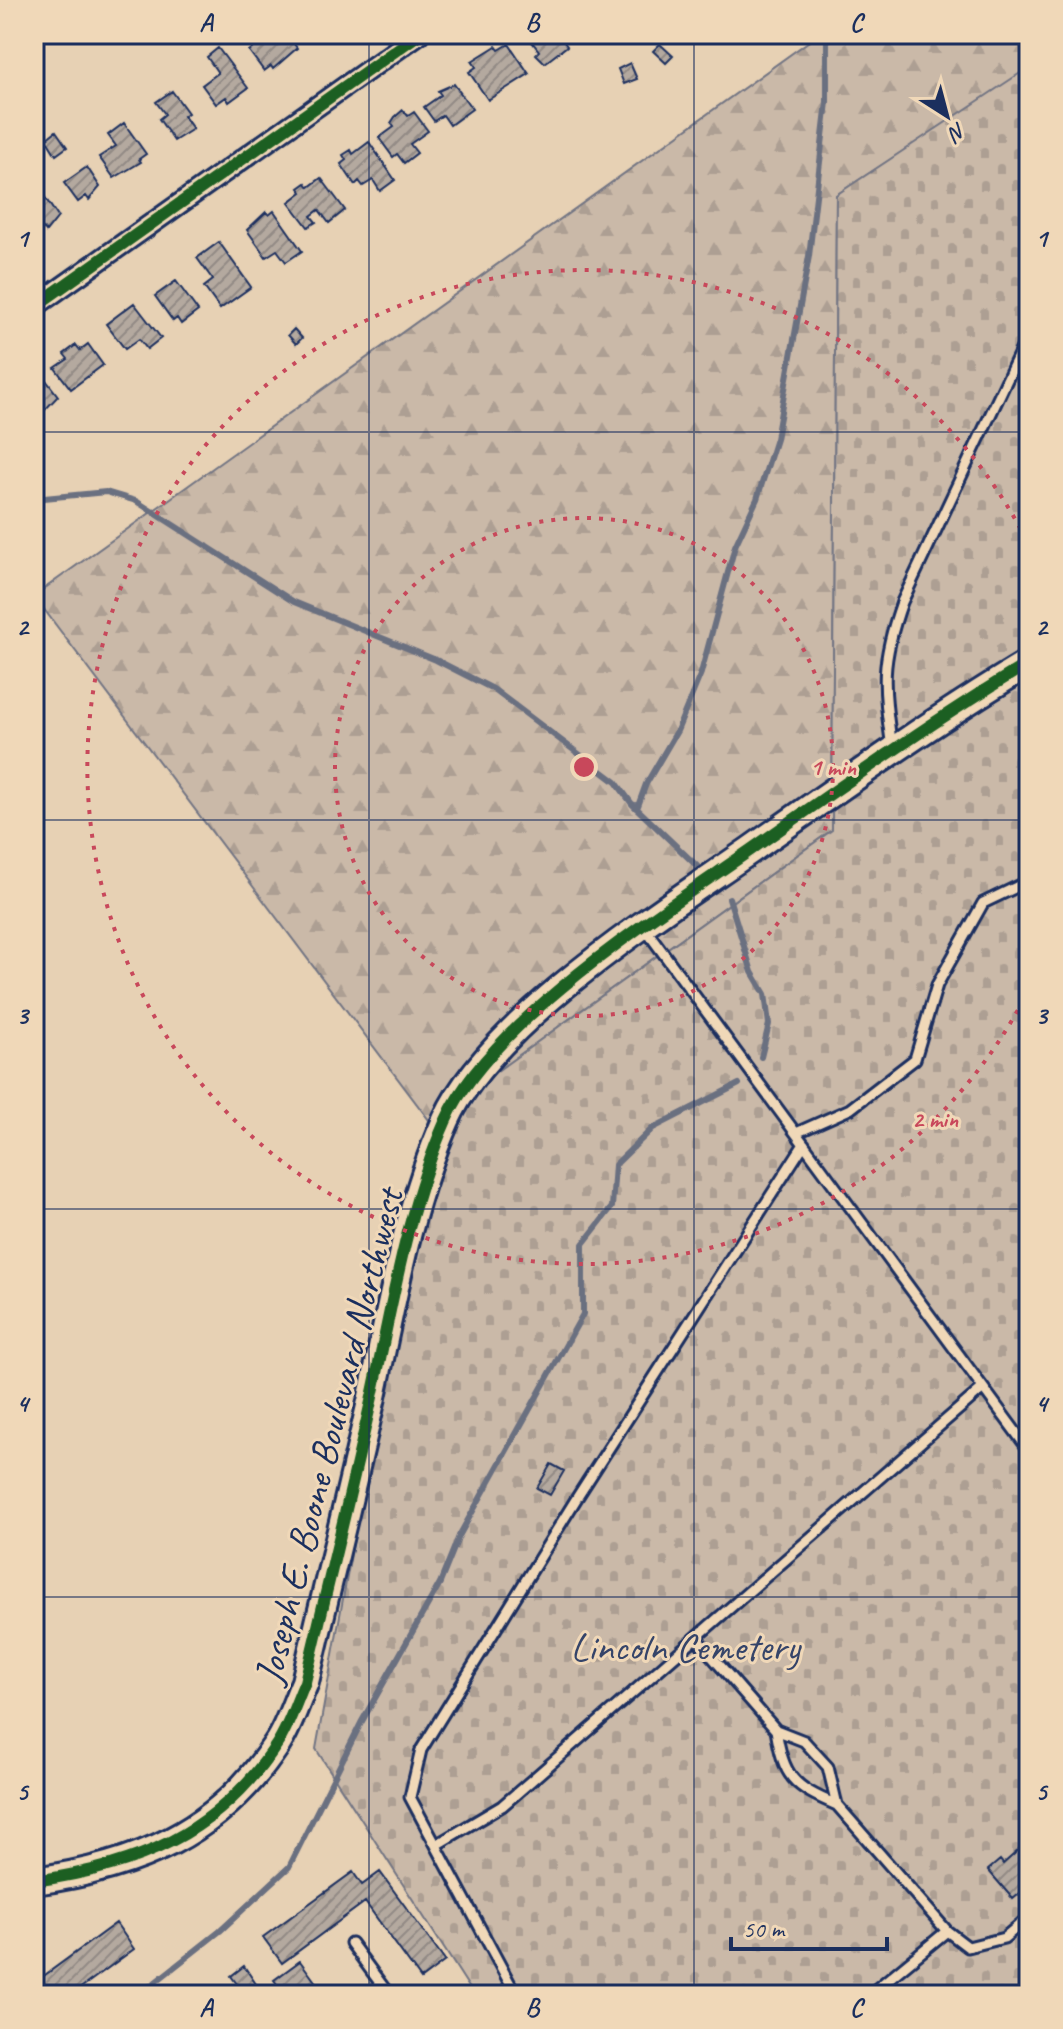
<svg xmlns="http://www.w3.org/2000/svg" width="1063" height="2029" font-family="Caveat,sans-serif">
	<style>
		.forest { fill: url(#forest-firs); stroke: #727483; stroke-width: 2 }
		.cemetery { fill: url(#cemetery-stones); stroke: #727483; stroke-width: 2 }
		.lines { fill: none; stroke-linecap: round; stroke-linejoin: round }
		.stream { stroke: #6b6f80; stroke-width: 6 }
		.building { fill: url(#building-hatch); stroke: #1b2f5e; stroke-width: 2 }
		.service-casing { stroke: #1b2f5e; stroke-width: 15 }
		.minor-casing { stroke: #1b2f5e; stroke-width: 24 }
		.secondary-casing { stroke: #1b2f5e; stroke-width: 32 }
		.service { stroke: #f0d8b8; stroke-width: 9 }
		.minor { stroke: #f0d8b8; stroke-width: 18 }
		.secondary { stroke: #f0d8b8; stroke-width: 26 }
		.cycleway-casing { stroke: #f0d8b8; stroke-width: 17 }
		.cycleway { stroke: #1b5e20; stroke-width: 12 }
		.grid { fill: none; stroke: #1b2f5e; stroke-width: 2; stroke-opacity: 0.55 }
		.ring { fill: none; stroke: #c8485b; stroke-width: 4; stroke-dasharray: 4 8 }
		.labels { text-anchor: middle; stroke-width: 6; stroke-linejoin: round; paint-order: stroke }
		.street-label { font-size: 40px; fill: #1b2f5e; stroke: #f0d8b8 }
		.park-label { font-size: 40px; fill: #354469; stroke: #f0d8b8 }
		.centre { fill: #c8485b; stroke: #f0d8b8; stroke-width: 4 }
		.ring-label { font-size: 24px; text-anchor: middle; font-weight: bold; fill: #c8485b; stroke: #f0d8b8; stroke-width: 6; stroke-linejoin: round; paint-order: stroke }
		.neatline { fill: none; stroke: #1b2f5e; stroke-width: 3 }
		.grid-label { font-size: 26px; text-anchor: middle; font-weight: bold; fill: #1b2f5e }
	</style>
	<defs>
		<pattern id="forest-firs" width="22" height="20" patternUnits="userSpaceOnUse" patternTransform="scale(2)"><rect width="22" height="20" fill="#cab9a8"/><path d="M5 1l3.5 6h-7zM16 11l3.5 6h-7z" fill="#ad9f93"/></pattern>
		<pattern id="cemetery-stones" width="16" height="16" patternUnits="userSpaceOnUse" patternTransform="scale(2)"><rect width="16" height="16" fill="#cab9a8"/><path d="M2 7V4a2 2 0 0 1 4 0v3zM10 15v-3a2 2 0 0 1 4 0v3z" fill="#ad9f93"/></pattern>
		<pattern id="building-hatch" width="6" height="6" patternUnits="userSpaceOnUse" patternTransform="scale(2)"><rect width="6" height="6" fill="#b4a99f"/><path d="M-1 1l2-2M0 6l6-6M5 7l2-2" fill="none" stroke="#928a85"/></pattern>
	</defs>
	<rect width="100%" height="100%" fill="#e7d1b4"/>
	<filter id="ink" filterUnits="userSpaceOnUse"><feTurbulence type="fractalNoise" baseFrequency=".0125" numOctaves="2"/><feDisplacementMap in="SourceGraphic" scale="16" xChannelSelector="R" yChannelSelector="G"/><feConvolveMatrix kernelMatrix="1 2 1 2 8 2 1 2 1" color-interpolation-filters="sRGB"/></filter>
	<g filter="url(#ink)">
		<path class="forest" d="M819,34H1029V69L836,195L832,830L429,1120L34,596Z"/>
		<path class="cemetery" d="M1028,68L1029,1995H474L316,1749L429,1120L832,830L836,195Z"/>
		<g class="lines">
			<path class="stream" d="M34,499L106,492L136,501L294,602L436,660L493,689L616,782L632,804L697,866
				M632,804L638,806L646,784L677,731L701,673L735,546L757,499L776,439L809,256L827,102V34
				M729,898L752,972L765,994L769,1024L761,1057
				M139,1995L220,1931L289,1867L361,1723L440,1583L459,1536L583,1314V1244L612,1207L615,1165L653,1128L739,1084"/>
		</g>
		<path class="building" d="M272,34H287L297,48L273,69L271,66L264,71L249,51Z
			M526,34H558L567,46L545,63L536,54L539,51Z
			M594,34H615L601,44Z
			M509,44L529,74L488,100L469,72L476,67L472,61L496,46L499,50Z
			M660,44L673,56L666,63L653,51Z
			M218,48L248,88L229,102L226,97L216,104L202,85L218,73L207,57Z
			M630,63L637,79L624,84L618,69Z
			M454,84L472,109L450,125L443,115L434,121L424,107L441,95L438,91Z
			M172,91L188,113L184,116L193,129L174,141L159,119L165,114L156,102Z
			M403,110L408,116L414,112L428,131L410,144L417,153L404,163L397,154L393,157L379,138L394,127L391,123L395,117Z
			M124,123L146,154L139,159L141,162L114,178L99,157L116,146L108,135Z
			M56,131L67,147L56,155L46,139Z
			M369,142L395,180L380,191L373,180L363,186L359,181L355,185L341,164L346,160L343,155L351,150L353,154Z
			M87,167L100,187L89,200L86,196L78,202L64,183Z
			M321,178L345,210L329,223L319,210L311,216L316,222L308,227L289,202L302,192L299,188L306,183L309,187Z
			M38,187L58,217L46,232L43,228L34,234V190Z
			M274,211L302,251L286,262L277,250L266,257L247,230L266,212L269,215Z
			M219,242L251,287L220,309L204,287L213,280L197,258Z
			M176,281L198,311L181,324L177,318L173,321L155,296Z
			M134,303L161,338L147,349L139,339L125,349L106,324Z
			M294,329L302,338L296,344L288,335Z
			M88,344L103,365L71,389L55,368L68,359L64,354L76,345L80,350Z
			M43,376L58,396L44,411L41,407L36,411L34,380Z
			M551,1464L564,1471L550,1495L537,1488Z
			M1029,1841V1878L1021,1885L1025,1889L1013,1899L988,1870L1000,1860L1003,1864Z
			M353,1872L362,1885L380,1872L445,1961L421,1979L365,1902L282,1963L263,1937Z
			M116,1923L134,1949L71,1995H34V1974L38,1980Z
			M300,1961L325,1995H285L274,1980Z
			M244,1966L256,1984L244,1993L231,1976Z"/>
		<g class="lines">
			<defs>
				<path id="service" d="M892,748C883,684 880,664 902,602L1029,333
					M644,927L1029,1450
					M796,1133L850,1109L915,1059L937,985L983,903L1029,881
					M696,1638L776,1730L804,1741L828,1767L837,1805L947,1931
					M776,1730C784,1777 792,1786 837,1805
					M436,1845L502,1806L983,1388
					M351,1943L389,1995
					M516,1995L410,1797L421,1750L578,1496L804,1144
					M869,1995L947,1931L968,1947L1004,1938L1029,1917"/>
				<path id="minor" d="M34,307L419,34"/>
				<path id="secondary" d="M34,1881C136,1867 218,1834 277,1744C289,1726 296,1702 305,1682C327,1587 351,1492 372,1397C392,1304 407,1208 446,1120C490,1021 662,912 752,849C843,785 934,720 1029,663"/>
			</defs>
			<use href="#service" class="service-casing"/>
			<use href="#minor" class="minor-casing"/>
			<use href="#secondary" class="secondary-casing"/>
			<use href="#service" class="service"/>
			<use href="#minor" class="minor"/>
			<use href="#secondary" class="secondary"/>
			<defs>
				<path id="cycleway" d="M34,307L419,34
					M34,1881C136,1867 218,1834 277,1744C289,1726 296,1702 305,1682C327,1587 351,1492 372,1397C392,1304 407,1208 446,1120C490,1021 662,912 752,849C843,785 934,720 1029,663"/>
			</defs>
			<use href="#cycleway" class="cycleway-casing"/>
			<use href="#cycleway" class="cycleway"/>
		</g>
	</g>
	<path class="grid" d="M369,34V1995M694,34V1995M34,432H1029M34,820H1029M34,1209H1029M34,1597H1029"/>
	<g class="ring">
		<circle cx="584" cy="767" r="249"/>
		<path d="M1029 989A497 497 0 1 1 1029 545"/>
	</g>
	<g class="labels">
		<g class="street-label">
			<text transform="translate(328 1436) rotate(-76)" y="14">Joseph E. Boone Boulevard Northwest</text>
		</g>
		<g class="park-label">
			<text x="685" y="1660">Lincoln Cemetery</text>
		</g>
	</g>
	<circle cx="584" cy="767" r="12" class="centre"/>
	<g class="ring-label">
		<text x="833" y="775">1 min</text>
		<text x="935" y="1127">2 min</text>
	</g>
	<rect width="1063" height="2029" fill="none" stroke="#f0d8b8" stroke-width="88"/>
	<g transform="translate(947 116) rotate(144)" stroke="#f0d8b8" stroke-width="6" paint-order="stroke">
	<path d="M0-6L14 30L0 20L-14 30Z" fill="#1b2f5e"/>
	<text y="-12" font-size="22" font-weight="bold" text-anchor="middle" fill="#1b2f5e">N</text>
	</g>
	<path d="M731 1937v12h156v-12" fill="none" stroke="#1b2f5e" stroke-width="4"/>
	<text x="743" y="1937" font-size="24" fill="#1b2f5e" stroke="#f0d8b8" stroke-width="6" paint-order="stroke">50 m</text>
	<rect x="44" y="44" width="975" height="1941" class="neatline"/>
	<g class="grid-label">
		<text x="206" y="31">A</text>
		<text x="532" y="31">B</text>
		<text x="856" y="31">C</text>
		<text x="22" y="247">1</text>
		<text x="1041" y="247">1</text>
		<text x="22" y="635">2</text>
		<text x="1041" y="635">2</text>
		<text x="22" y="1024">3</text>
		<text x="1041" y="1024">3</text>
		<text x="22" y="1412">4</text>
		<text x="1041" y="1412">4</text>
		<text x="22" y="1800">5</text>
		<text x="1041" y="1800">5</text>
		<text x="206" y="2016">A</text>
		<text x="532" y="2016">B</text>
		<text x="856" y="2016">C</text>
	</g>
</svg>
